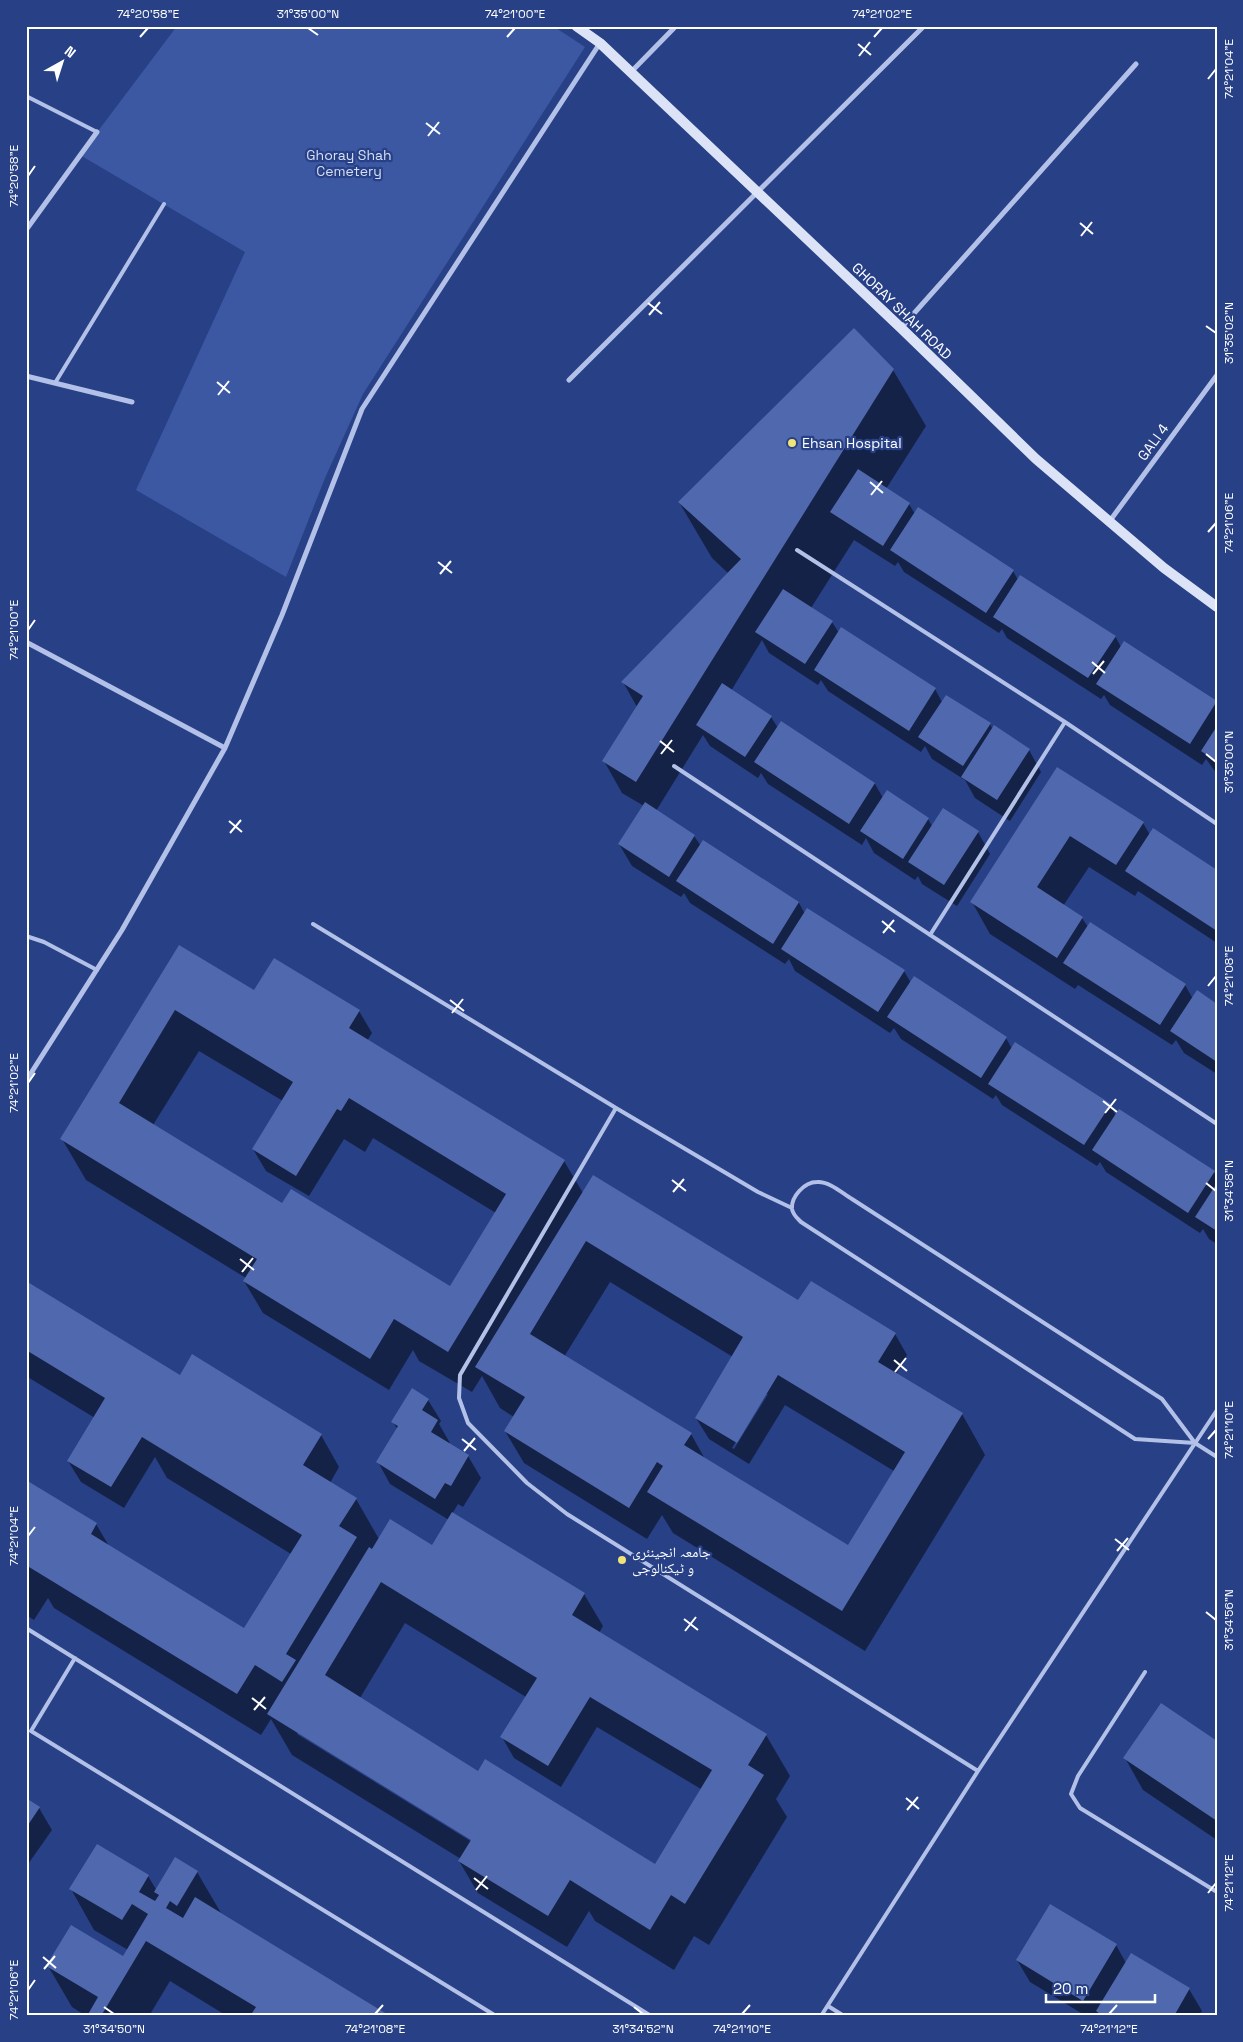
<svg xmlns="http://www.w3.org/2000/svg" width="1243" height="2042" font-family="'Space Grotesk','Noto Naskh Arabic',sans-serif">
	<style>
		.green { fill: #3c58a3 }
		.shadow { fill: #0007; fill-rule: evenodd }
		.building { fill: #5069ae; fill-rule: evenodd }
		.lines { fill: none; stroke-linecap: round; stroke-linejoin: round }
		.service { stroke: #b3c1e8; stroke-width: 4 }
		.minor { stroke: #b3c1e8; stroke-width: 5 }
		.secondary { stroke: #dce3f7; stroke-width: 10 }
		.ticks { fill: none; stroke: #fff; stroke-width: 2 }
		.poi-dot { fill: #f0e378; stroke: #274086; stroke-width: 2 }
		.labels { text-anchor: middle; stroke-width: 4.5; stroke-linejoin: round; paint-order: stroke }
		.park-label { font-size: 14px; fill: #d6dff6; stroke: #274086 }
		.street-label { font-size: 14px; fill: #fff; stroke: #274086 }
		.poi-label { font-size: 14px; fill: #fff; stroke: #274086; text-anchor: start }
		.neatline { fill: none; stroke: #fff; stroke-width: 2 }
		.ticks-label { font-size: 12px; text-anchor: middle; fill: #fff }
	</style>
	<rect width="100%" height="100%" fill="#274086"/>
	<path class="green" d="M177,26H553L585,47L363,394L325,478L286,577L136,490L245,252L80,155Z"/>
	<path class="shadow" d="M893,370L926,426L886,489L909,504L915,514L1013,571L1018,580L1115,636L1121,647L1216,702L1217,774L1206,759L1202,765L1110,705L1104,695L1101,699L1007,638L1002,629L999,633L904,572L898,562L895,566L854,540L811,608L832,622L839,633L842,629L935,689L942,702L990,724L993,730L1029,750L1041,772L1010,821L975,798L965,780L932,759L925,746L921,752L828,691L821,680L818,685L769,653L762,640L731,691L771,717L778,728L781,723L875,784L883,798L928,819L932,826L978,832L990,854L957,906L922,884L918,876L915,880L874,853L866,838L862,845L768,784L761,773L758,778L710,746L703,735L656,811L694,836L701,846L703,842L799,903L805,914L904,971L911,983L914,978L1006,1038L1012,1049L1110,1105L1116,1116L1214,1172L1217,1177V1244L1209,1239L1203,1229L1200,1233L1106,1172L1100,1162L1097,1166L1002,1105L996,1095L993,1099L901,1039L894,1028L890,1033L795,971L789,959L785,964L690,903L684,893L681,897L632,866L619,844L644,806L622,793L604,761L637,707L623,682L728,573L712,558L679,502Z
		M1058,768L1143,823L1150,835L1217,871V943L1138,891L1135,896L1089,867L1063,906L1082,918L1088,927L1185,985L1193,999L1217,1005V1074L1184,1053L1176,1040L1172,1045L1078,985L1075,989L990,934L972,902Z
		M179,946L258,994L275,959L359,1011L372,1033L367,1041L564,1161L583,1193L803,1304L895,1334L907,1355L896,1374L962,1414L985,1455L865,1651L673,1533L662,1515L647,1539L524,1463L505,1431L514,1417L500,1408L482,1376L472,1392L419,1361L413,1350L389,1390L263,1313L244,1281L246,1278L86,1180L62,1139ZM199,1051L283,1101L253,1149L266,1171L309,1196L344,1139L365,1152L373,1138L496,1213L451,1288L283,1205L153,1125ZM610,1282L733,1357L696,1418L709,1439L749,1464L785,1405L894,1471L848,1547L705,1459L691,1434L564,1357ZM765,1394H768L734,1449L732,1448Z
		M26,1283L180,1377L321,1435L339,1467L330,1483L356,1499L379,1539L435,1548L449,1520L390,1484L378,1462L398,1430L393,1422L428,1400L441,1421L439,1424L450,1443L449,1444L468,1456L481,1478L463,1507L458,1504L452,1514L584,1594L603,1626L599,1633L766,1735L790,1776L776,1799L787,1817L709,1945L694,1936L674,1970L595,1921L589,1911L567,1947L478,1893L459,1861L461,1859L292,1755L271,1719L261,1735L54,1608L48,1598L34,1620L26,1615V1482L96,1524L109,1546L245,1630L291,1554L167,1478L155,1457L124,1508L81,1482L68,1461L95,1418L26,1376ZM405,1623L526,1697L502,1737L514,1758L561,1787L597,1727L701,1789L656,1866L479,1772L360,1698ZM298,1732L472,1839V1842L297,1734Z
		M1217,1742V1840L1143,1790L1125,1758Z
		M26,1799L39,1808L52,1830L26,1867Z
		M176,1859L197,1872L221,1913L388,2016H227L170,1981L149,2016H86L72,2007L48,1966L123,1958L128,1950L94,1930L71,1889L148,1876L157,1891Z
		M1116,1945L1126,1963L1189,1989L1202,2011L1199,2016H1086L1030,1982L1017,1960Z"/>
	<path class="building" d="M854,328L894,369L636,782L602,761L643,696L621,682L741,559L678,502Z
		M858,469L910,503L883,546L830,512Z
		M918,507L1014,570L986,613L890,550Z
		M1020,575L1116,636L1088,678L993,617Z
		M783,589L833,621L805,664L755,632Z
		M841,627L936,688L909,731L814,670Z
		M1124,641L1217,701L1190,744L1096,684Z
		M722,683L772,716L745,757L696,725Z
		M946,695L991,723L963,766L918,737Z
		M781,721L875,783L849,824L754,762Z
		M994,725L1030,749L997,800L961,777Z
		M1217,726V762L1201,751Z
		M1057,767L1144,822L1116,865L1070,836L1037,887L1083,917L1057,958L970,902Z
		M887,790L929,818L903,859L860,831Z
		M645,802L695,835L669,877L618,844Z
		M943,808L979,831L944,885L908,862Z
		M1153,828L1217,870V931L1125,871Z
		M703,840L799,902L773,944L676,881Z
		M807,908L905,970L878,1012L781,949Z
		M1090,922L1186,984L1160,1025L1063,963Z
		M179,945L254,990L274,958L360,1010L349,1028L565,1160L448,1352L394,1319L370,1359L243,1281L257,1259L60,1139ZM175,1010L293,1082L252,1149L296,1176L337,1109L341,1111L349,1098L506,1194L450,1286L291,1189L282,1203L119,1103Z
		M914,976L1007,1037L981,1078L887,1017Z
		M1197,990L1217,1004V1062L1170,1031Z
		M1015,1042L1111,1104L1084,1145L988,1084Z
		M1119,1109L1215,1171L1188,1213L1092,1150Z
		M593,1175L798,1300L811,1281L896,1333L878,1362L963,1413L842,1611L647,1492L663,1466L657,1462L629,1508L504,1431L525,1397L475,1367ZM586,1241L743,1337L695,1418L737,1443L778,1375L905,1452L848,1545L684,1445L692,1433L530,1334Z
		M1217,1183V1231L1195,1217Z
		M26,1281L180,1375L192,1354L322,1434L303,1465L357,1498L339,1526L357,1537L286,1654L296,1660L282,1682L255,1665L237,1694L29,1567L26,1572V1480L97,1523L91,1534L244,1628L302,1535L142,1437L111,1487L67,1461L105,1398L26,1350Z
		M412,1388L429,1399L422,1410L438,1420L431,1432L469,1455L451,1486L445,1483L435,1499L376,1462L398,1426L391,1422Z
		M452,1512L585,1593L572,1615L767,1734L748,1765L764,1775L685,1904L671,1895L650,1930L570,1880L548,1916L458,1861L471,1840L267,1714L369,1547L372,1549L390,1519L432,1545ZM381,1582L537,1678L500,1737L548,1766L590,1697L712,1770L655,1864L485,1759L478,1771L325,1675Z
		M1161,1703L1217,1741V1821L1123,1758Z
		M26,1798L40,1807L26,1828Z
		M97,1844L149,1875L139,1892L155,1901L159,1895L154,1892L175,1857L198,1871L177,1906L170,1901L166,1908L183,1918L195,1897L390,2016H250L256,2007L146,1941L101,2016H87L98,1997L46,1966L71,1925L123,1956L148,1914L132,1904L122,1920L69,1889Z
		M1050,1904L1117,1944L1083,2001L1016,1960Z
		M1131,1953L1190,1988L1174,2016H1103L1096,2011Z"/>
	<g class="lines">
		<path class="service" d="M26,96L97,132
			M55,383L164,204
			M797,550L1065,722L1217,824
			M674,766L1217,1124
			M313,924L616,1108
			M930,935L1065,722
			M26,936L44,942L97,970
			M792,1208L758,1192L616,1108L460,1375L459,1398L468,1423L527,1483L567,1514L978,1771
			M1195,1443L1135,1439L801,1222C797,1218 793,1215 792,1209C791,1197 804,1182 817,1182C829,1181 842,1193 852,1199L1162,1399L1195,1443L1217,1457
			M26,1628L651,2016
			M75,1658L31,1731L496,2016
			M1145,1672L1078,1776L1071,1794L1080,1808L1217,1892
			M828,2006L844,2016
			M821,2016L978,1771L1217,1410"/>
		<path class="minor" d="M631,72L676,26
			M26,230L97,132
			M901,328L1136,64
			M26,376L132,402
			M569,380L924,26
			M1109,522L1217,375
			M26,642L225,748
			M26,1081L122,930L225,748L282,615L362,409L600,43"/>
		<path class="secondary" d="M576,26L600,43L901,328L1036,459L1164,568L1217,607"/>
	</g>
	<path class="ticks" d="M308,28L318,35M140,37L148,28M507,37L515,28M874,37L882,28M858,44L871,55M859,56L870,42M1208,79L1216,69M426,123L440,134M428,136L439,122M28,176L35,166M1080,223L1093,234M1081,236L1092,222M648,303L662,314M649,315L660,302M1206,326L1216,333M217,382L230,393M218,395L229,381M870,482L883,493M871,495L882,481M1208,532L1216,523M438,562L452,573M440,574L451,561M28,630L35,620M1092,662L1105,673M1093,674L1104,661M660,741L674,752M661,754L672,740M1206,754L1216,762M229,821L242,832M230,833L241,820M882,921L895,932M883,933L894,920M1208,986L1216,976M450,1000L464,1011M452,1013L463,999M28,1083L35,1073M1103,1101L1117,1112M1105,1113L1116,1099M672,1180L686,1191M1206,1183L1216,1191M673,1192L684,1179M240,1259L254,1270M242,1272L253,1258M894,1360L907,1371M895,1372L906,1358M462,1439L476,1450M1208,1439L1216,1430M464,1451L475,1438M28,1536L35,1527M1115,1539L1129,1550M1117,1551L1128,1538M1206,1612L1216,1620M684,1619L698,1630M685,1631L696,1617M252,1698L266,1709M254,1710L265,1697M906,1798L919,1809M907,1810L918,1797M474,1878L488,1889M476,1890L487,1876M1208,1893L1216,1883M43,1957L56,1968M44,1969L55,1956M28,1990L35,1980M104,2007L114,2014M634,2007L643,2014M375,2014L383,2005M742,2014L750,2005M1109,2014L1117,2005"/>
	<g class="poi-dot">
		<circle cx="792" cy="443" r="5"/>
		<circle cx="622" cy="1560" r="5"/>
	</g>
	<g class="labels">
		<g class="park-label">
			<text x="349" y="160">Ghoray Shah<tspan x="349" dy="16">Cemetery</tspan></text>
		</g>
		<g class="street-label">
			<text transform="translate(902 311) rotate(44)" y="5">GHORAY SHAH ROAD</text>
			<text transform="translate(1153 442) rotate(-54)" y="5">GALI 4</text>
		</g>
		<g class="poi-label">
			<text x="802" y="448">Ehsan Hospital</text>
			<text x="632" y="1557">جامعہ انجینئری<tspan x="632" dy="16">و ٹیکنالوجی</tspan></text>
		</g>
	</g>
	<rect width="1243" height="2042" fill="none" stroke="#274086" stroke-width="55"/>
	<g transform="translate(62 62) rotate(39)" stroke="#274086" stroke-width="4" paint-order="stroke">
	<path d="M0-4L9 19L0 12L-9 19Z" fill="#ffffff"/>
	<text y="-8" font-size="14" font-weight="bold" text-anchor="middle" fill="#ffffff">N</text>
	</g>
	<path d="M1046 1994v8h109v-8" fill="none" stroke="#ffffff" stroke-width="2.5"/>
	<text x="1053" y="1994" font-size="15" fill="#ffffff" stroke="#274086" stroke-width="4" paint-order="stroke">20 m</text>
	<rect x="28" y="28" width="1188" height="1986" class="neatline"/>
	<g class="ticks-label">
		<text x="148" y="18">74°20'58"E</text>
		<text x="308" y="18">31°35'00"N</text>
		<text x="515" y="18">74°21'00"E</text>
		<text x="882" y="18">74°21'02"E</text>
		<text transform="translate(1229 69) rotate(-90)" y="4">74°21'04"E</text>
		<text transform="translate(14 176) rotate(-90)" y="4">74°20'58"E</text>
		<text transform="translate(1229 333) rotate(-90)" y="4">31°35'02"N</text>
		<text transform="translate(1229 523) rotate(-90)" y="4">74°21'06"E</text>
		<text transform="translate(14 630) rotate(-90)" y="4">74°21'00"E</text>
		<text transform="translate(1229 762) rotate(-90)" y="4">31°35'00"N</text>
		<text transform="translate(1229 976) rotate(-90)" y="4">74°21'08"E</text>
		<text transform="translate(14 1083) rotate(-90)" y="4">74°21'02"E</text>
		<text transform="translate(1229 1191) rotate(-90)" y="4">31°34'58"N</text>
		<text transform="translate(1229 1430) rotate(-90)" y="4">74°21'10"E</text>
		<text transform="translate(14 1536) rotate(-90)" y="4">74°21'04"E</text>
		<text transform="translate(1229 1620) rotate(-90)" y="4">31°34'56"N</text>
		<text transform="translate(1229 1883) rotate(-90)" y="4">74°21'12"E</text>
		<text transform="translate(14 1990) rotate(-90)" y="4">74°21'06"E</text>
		<text x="114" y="2033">31°34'50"N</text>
		<text x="375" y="2033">74°21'08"E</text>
		<text x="643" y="2033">31°34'52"N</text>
		<text x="742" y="2033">74°21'10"E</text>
		<text x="1109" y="2033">74°21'12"E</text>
	</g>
</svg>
